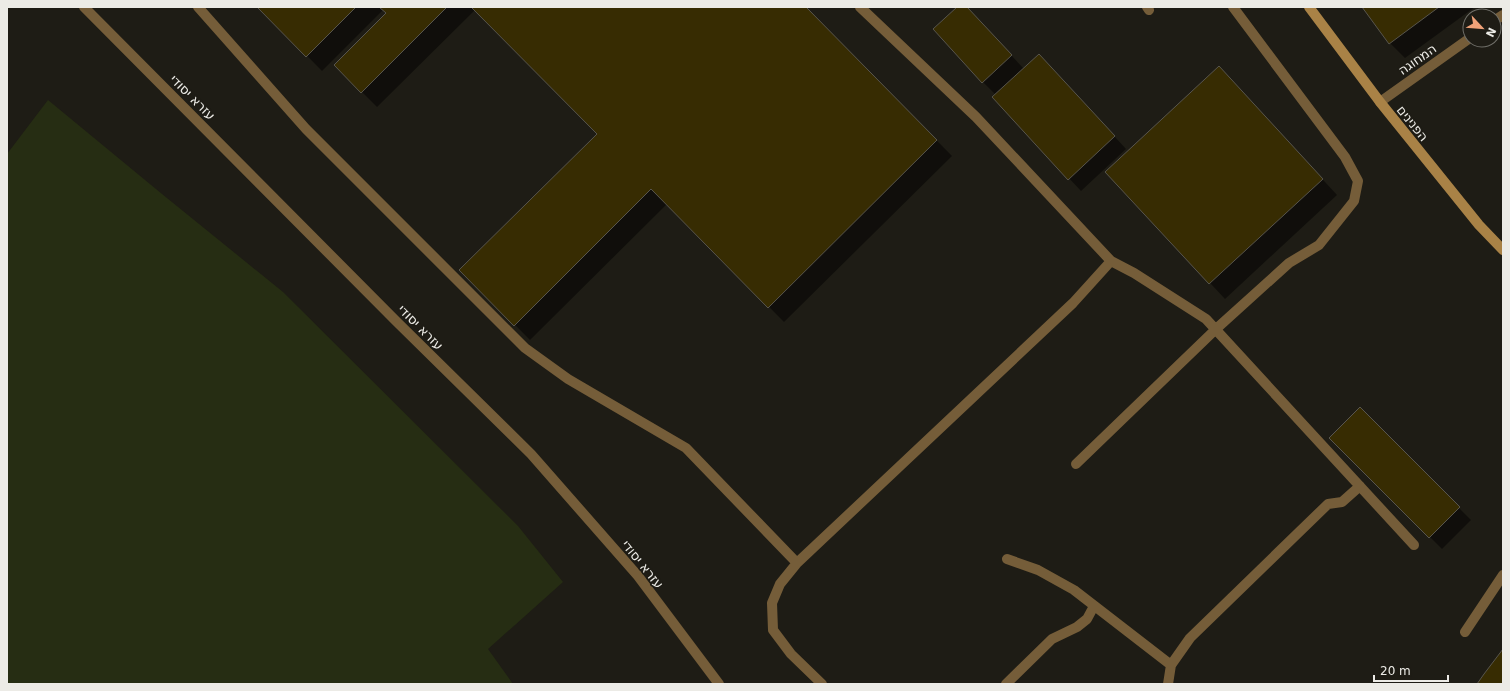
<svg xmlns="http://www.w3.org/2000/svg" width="1510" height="691" font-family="'DejaVu Sans',Heebo,sans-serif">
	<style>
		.green { fill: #262d13 }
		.shadow { fill: #0007 }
		.building { fill: #372c02; stroke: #58554d }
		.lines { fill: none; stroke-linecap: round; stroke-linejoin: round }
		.lane { stroke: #755d39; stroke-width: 10 }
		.street { stroke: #755d39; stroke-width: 10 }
		.secondary { stroke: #a98246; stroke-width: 10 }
		.labels { text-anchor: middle; stroke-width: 3.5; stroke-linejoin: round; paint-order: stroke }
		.street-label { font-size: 13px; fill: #ecebe6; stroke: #1e1c15 }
	</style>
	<rect width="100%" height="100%" fill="#1e1c15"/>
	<path class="green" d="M48,100L162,194L283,292L518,526L563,582L488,649L513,684H7V154Z"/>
	<path class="shadow" d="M259,7H805L952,156L784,322L667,204L530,340L461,270L598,134L475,10L377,107L335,65L387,13L383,10L322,71Z
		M958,7H966L1024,69L1051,67L1126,149L1081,191L993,97L996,95L983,82Z
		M1363,7H1475L1405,58L1390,43Z
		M1234,83L1337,195L1225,299L1107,172Z
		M1360,409L1471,520L1442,549L1331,438Z"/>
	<path class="building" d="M257,7H356L306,57Z
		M379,7H447L361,93L334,65L386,13Z
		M471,7H806L937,140L768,308L651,189L514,326L459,270L597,134Z
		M957,7H967L1012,55L982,83L933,29Z
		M1362,7H1439L1389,44Z
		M1039,54L1115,136L1068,180L992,97Z
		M1219,66L1323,179L1209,284L1105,172Z
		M1360,407L1460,507L1429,538L1329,438Z
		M1503,649V684H1477L1484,674Z"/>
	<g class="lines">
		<path class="lane" d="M198,7L306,129L525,348L568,379L686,448L797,563
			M860,7L976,117L1111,261L1134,273L1206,319L1414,545
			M1147,7L1149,10
			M1076,464L1216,329L1289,263L1319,245L1354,201L1358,181L1345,157L1233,7
			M1007,559L1038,570L1074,590L1171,665
			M822,684L791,654L773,630L772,603L780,584L797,563L1073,303L1111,261
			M1006,684L1052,639L1077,627L1087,619L1094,606
			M1168,684L1171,665L1190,638L1328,504L1342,502L1360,486"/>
		<path class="street" d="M84,7L397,322L531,454L638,576L719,684
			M1494,21L1503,15
			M1380,102L1470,38
			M1465,632L1503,575"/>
		<path class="secondary" d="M1309,7L1380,102L1479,225L1503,250"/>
	</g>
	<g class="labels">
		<g class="street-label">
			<text transform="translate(1417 59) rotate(-35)" y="5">המחוגה</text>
			<text transform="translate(193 97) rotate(45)" y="5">עזרא יסודי</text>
			<text transform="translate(1413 123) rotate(51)" y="5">הפנינים</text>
			<text transform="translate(421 327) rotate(45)" y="5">עזרא יסודי</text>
			<text transform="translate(643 564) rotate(51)" y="5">עזרא יסודי</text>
		</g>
	</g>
	<rect width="1510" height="691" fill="none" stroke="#ecebe6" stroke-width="16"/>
	<g transform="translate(1482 28) rotate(116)"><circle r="19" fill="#1e1c15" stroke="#706f69"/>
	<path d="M0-3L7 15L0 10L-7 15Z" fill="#f0a279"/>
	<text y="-6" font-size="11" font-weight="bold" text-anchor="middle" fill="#ecebe6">N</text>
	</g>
	<path d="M1374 675v6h74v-6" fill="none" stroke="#ecebe6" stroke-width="2"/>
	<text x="1380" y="675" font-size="12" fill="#ecebe6" stroke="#1e1c15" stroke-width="3" paint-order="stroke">20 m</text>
</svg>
